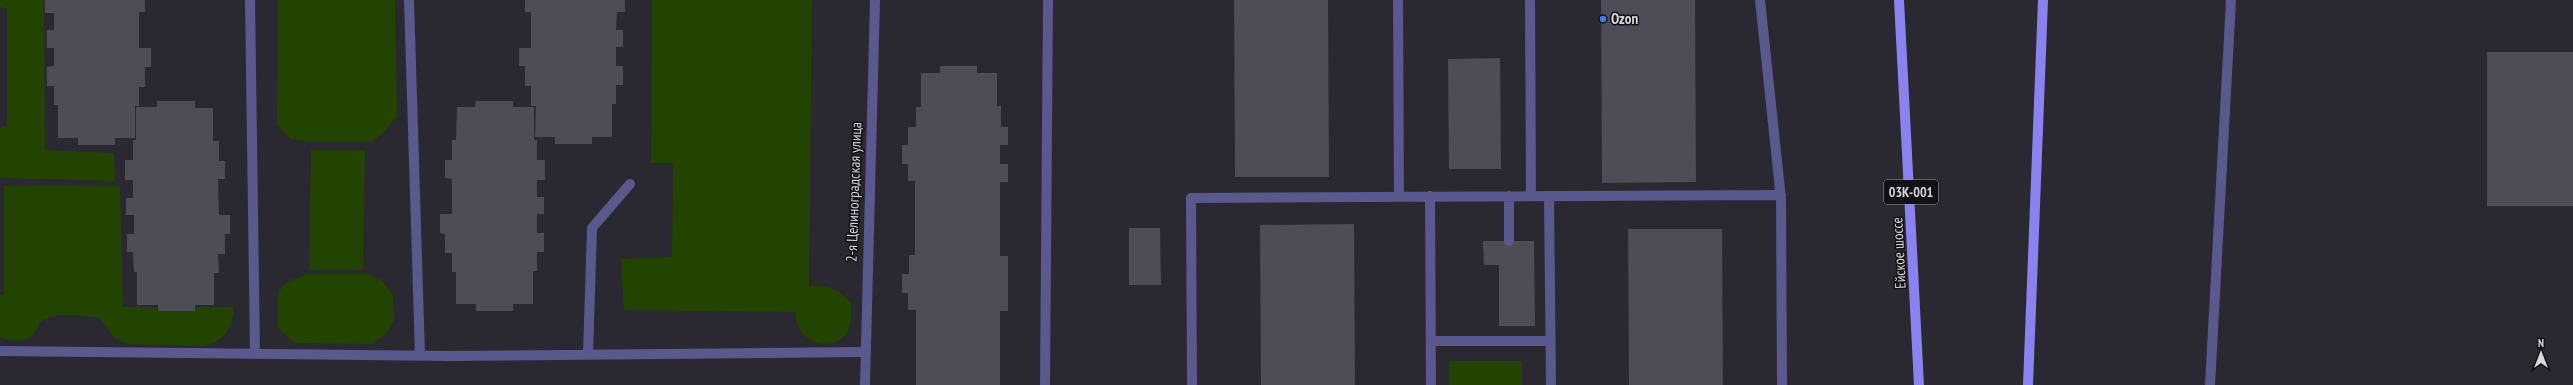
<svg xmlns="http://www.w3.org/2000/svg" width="2573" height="385" font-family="'PT Sans Narrow',sans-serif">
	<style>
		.green { fill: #234300 }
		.building { fill: #4e4c57 }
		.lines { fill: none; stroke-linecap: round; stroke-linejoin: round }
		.service { stroke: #5a588d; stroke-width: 10 }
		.minor { stroke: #5a588d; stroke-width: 10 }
		.primary { stroke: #8b82f0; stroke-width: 10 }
		.shop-dot { fill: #3f7fe0; stroke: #121116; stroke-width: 1.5 }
		.labels { text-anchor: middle; stroke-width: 3; stroke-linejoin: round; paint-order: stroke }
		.shield { fill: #121116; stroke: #9d9ba1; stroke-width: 1 }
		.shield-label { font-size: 14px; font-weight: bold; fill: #d8d6dd }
		.poi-label { font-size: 15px; font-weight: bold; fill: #d8d6dd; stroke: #121116; text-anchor: start }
		.street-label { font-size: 15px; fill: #d8d6dd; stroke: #121116 }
	</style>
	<rect width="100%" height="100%" fill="#2a2831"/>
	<path class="green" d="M0,0H44L45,150L114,153L115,181L0,178V128L7,125V9L0,7Z
		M278,0H395L397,116L386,130L372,142H311L291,139L277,125Z
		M652,0H812L809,286C826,284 840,290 851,303C851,312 852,323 848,331C837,351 808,346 798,327C796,323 796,316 796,312L624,310L621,259L672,257L673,163H651Z
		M311,150H365L363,270H309Z
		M4,186H120L123,307H234C233,328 224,343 202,346L127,344L116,339L99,318C87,316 58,313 47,318C39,321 40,325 36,331C30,343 10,342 0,337V295L4,294Z
		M306,274H368L382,281L393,295L394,320L387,333L372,344L294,343L278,328V292L287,282Z
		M1449,361H1522V385H1449Z"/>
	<path class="building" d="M45,0H145V12H139V48H151V67H145V87H139V106H135V138H115V145H78V138H58V105H54V86H47V67L54,66V48H47V30H54V13H45Z
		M525,0H625V12H617L616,30H623V47H616V66H623V85H616V104H612V137H592V144H555V137H535L536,106H531V86H525V66H519V48H531V12H525Z
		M1234,0H1328L1329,177H1235Z
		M1601,0H1695L1696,182L1602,183Z
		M2487,52H2573V206H2487Z
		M1500,58L1501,169H1449L1448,59Z
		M940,66H977V73H997V106H1001V127H1008V145H1000V164H1008V182H1000V256H1008V311H1000V385H916V310H908V293H902V274H909V255H915V181H908V164H902V145H908V127H916V107H921V73H940Z
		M157,101H195V108H213V141H219V161H225V179H218L219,215H230V234H225V254H218L219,273H214V305H195V311H158V305H137V272H134L133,252H127V234H134V215H126V198H133V180H125V160H133V140H136V107H157Z
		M476,101H513V107H534V140H537V160H545V180H537V197H544V214H537V233H544V252H537V271H533V304H513V311H476V304H456V272H452V253H445V234L440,233V214H452V179L445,178V160H452V140H456L457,107H475Z
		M1354,224L1355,385H1261L1260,225Z
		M1129,228H1160L1161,285H1129Z
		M1628,229H1722L1723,385H1629Z
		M1483,241H1534L1535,326H1499V265H1484Z"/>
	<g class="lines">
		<path class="service" d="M250,0L255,353
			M409,0L420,355
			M1398,0L1399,196
			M1530,0L1531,196
			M1760,0L1781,199L1782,385
			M1430,196L1431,385
			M1509,196V241
			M1549,196L1551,385
			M1431,341H1550
			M0,351L448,356L864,352
			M588,354L592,228L630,184
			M1045,385L1048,0
			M1192,385L1191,198L1781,195"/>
		<path class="minor" d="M865,385L875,0
			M2210,385L2231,0"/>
		<path class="primary" d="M1899,0L1919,385
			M2028,385L2043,0"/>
	</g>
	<circle class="shop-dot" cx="1603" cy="19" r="4"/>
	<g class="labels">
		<rect class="shield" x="1884" y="180" width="54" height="24" rx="3"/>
		<g class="shield-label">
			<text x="1911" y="197">03К-001</text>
		</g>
		<g class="poi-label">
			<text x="1611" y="24">Ozon</text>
		</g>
		<g class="street-label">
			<text transform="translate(854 192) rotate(-88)" y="5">2-я Целиноградская улица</text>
			<text transform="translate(1899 253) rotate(-93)" y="5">Ейское шоссе</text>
		</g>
	</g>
	<g transform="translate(2541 353)" stroke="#121116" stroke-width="3" paint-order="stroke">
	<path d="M0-3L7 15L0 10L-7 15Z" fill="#d8d6dd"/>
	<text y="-6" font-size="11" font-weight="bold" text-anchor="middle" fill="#d8d6dd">N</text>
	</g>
</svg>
